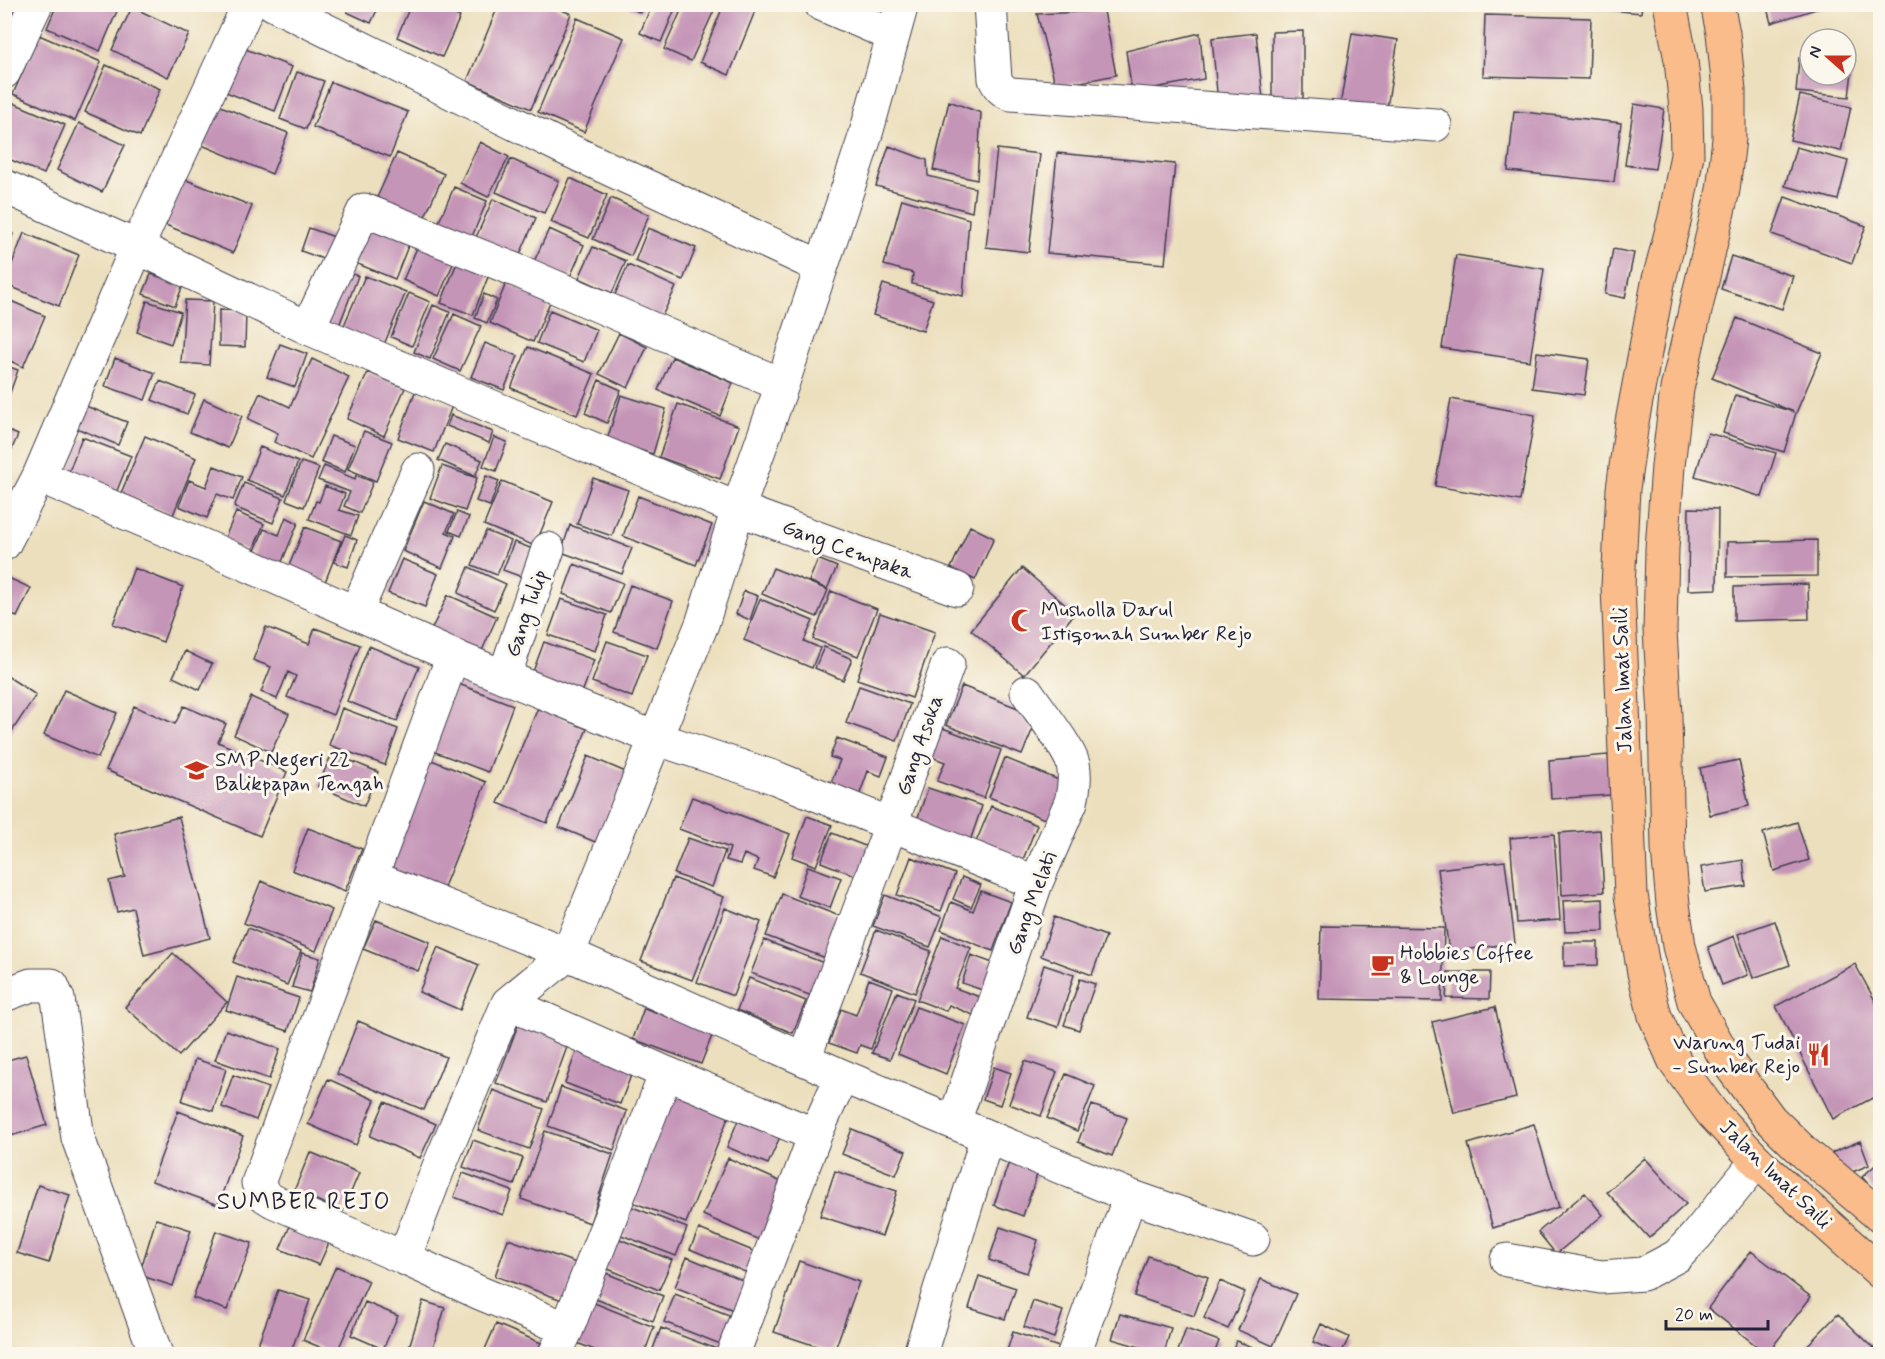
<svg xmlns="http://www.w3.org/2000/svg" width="1885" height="1359" font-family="Mynerve,sans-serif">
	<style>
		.building { fill: #c595b8 }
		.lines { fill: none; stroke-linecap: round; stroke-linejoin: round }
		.minor-casing { stroke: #403e4e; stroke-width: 35 }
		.major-casing { stroke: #403e4e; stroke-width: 35 }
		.minor { stroke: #fff; stroke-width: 33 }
		.major { stroke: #f9bc8a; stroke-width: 33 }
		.labels { text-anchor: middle; stroke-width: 6; stroke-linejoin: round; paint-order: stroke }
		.street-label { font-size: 21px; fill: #22223b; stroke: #fbf7ec }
		.poi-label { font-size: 21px; fill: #22223b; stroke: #fbf7ec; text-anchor: start }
		.quarter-label { font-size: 24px; letter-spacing: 1.5px; fill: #22223b; stroke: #fbf7ec }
	</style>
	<rect width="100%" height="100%" fill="#fbf7ec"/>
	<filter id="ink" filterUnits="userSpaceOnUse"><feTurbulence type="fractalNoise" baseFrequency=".0167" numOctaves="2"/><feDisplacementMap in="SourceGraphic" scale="12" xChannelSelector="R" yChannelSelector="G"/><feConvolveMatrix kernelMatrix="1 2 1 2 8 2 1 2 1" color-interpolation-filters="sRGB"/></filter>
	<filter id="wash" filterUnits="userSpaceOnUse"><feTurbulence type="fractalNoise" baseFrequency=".008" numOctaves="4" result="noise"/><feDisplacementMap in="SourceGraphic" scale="24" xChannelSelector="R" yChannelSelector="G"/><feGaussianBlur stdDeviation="1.35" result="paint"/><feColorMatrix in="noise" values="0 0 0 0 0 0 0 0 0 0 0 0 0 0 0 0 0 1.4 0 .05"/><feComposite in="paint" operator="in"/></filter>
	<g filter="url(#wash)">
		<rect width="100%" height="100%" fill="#ecdfbd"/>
		<g id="blocks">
			<path class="building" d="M4,4H24L4,48Z
				M57,4H120L100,51L47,28Z
				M350,4H365L377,10L371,23L347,12Z
				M411,4H433L460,17L442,57L397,37Z
				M499,4H548L571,14L531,109L467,81Z
				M621,4H644L641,13Z
				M652,4H677L661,42L640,33Z
				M684,4H717L691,61L664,49Z
				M724,4H758L729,75L700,62Z
				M1126,4H1177V6L1126,9Z
				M1566,4H1642L1641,13L1566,6Z
				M1766,4H1829V5L1771,23Z
				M132,7L189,34L168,77L112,50Z
				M1104,11L1116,75L1056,87L1037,14Z
				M1485,15L1591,18L1589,79L1483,76Z
				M577,18L624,38L584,132L538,112Z
				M1303,31V100H1272V32Z
				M1200,33L1204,79L1132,92L1126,51Z
				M1256,33L1263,99L1218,103L1212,38Z
				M1352,33L1398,40L1386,114L1340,106Z
				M39,35L101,62L75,121L13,94Z
				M243,48L292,67L275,111L226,92Z
				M1799,58L1810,59V75H1846V63H1853L1849,97L1796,92Z
				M106,65L160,89L140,136L85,112Z
				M297,72L324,81L306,129L280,119Z
				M331,82L408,112L390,157L313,127Z
				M1800,95L1851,107L1841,151L1790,140Z
				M9,101L65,125L44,174L4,157V112Z
				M949,101L981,113L977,180L933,170Z
				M213,103L288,133L272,174L197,143Z
				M1634,104L1664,109L1655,169L1625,165Z
				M1514,111L1621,123L1614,182L1508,171Z
				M79,123L125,145L102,192L57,170Z
				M480,142L509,157L488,197L460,183Z
				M889,146L927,160L928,176L975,188L972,212L876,186Z
				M1796,147L1848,161L1838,200L1785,186Z
				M997,149L1040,154L1029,252L986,247Z
				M397,153L444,174L422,223L375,202Z
				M1057,153L1175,164L1165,264L1047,253Z
				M511,159L559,181L544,213L496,192Z
				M179,177L252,206L233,253L161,223Z
				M570,178L607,195L589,238L551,222Z
				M454,187L487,201L471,239L438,224Z
				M1785,197L1866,226L1852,263L1772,234Z
				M611,198L649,215L631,256L593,239Z
				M493,199L536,218L517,261L474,242Z
				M902,199L969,219L963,296L912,284L913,273L884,265Z
				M365,217L412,236L395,279L348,260Z
				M309,228L343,240L334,263L301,251Z
				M648,228L696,248L683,280L635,261Z
				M549,229L584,245L567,284L531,268Z
				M4,231L13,234L5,255H4Z
				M24,233L79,255L59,306L4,284Z
				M420,241L456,257L439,296L403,280Z
				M593,247L626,261L612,293L579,278Z
				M1613,249L1634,253L1625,298L1605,294Z
				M1456,255L1544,269L1530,361L1442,348Z
				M1731,256L1793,276L1782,309L1721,289Z
				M458,260L490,272L473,315L441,303Z
				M628,265L676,287L660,320L613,299Z
				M339,268L358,276L337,331L318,323Z
				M151,274L183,285L175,306L143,294Z
				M365,276L406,292L383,347L342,330Z
				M506,283L550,302L533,342L490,323Z
				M883,284L933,300L923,331L873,315Z
				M409,293L430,302L412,346L391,337Z
				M484,294L497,300L487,323L475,318Z
				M4,298L45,316L23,367L4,358Z
				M185,300L213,301L209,365L181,363Z
				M147,301L181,312L171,344L137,332Z
				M433,305L450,312L430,359L414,352Z
				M219,310L246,311L245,347L219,346Z
				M550,310L597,330L584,362L537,343Z
				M454,314L481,326L460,371L433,359Z
				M1737,318L1822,353L1796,413L1784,452L1723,433L1735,395L1794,412L1712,378Z
				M619,333L647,347L628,388L599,374Z
				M485,343L518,356L504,390L471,377Z
				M280,344L307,354L295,387L267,377Z
				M528,347L594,374L577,415L511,388Z
				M1537,352L1589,359L1584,395L1532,388Z
				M672,357L733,383L720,416L658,390Z
				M115,358L155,373L145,400L105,386Z
				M312,359L349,377L311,459L274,442L278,433L248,419L260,393L290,407Z
				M4,365L18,370L5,407H4Z
				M368,372L405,388L384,436L347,419Z
				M599,380L621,390L607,423L585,413Z
				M160,381L195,395L187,414L152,400Z
				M415,392L452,406L434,452L398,438Z
				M621,395L666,409L653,454L607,440Z
				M204,399L242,416L228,448L190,432Z
				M1451,399L1535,415L1520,501L1435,486Z
				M678,404L739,426L720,479L659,457Z
				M83,405L127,422L118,445L74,427Z
				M451,415L493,432L489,443L447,426Z
				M4,429L18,435L7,460L4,459Z
				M364,431L392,442L376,481L348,469Z
				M1708,433L1776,453L1762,497L1695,476Z
				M145,436L196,458L173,515L121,493Z
				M331,436L355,445L345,472L321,462Z
				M82,437L131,456L116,493L68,474Z
				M494,437L507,442L496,471L483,466Z
				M445,444L482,460L475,476L438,460Z
				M260,447L298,462L285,495L247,480Z
				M301,462L319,468L304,507L286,500Z
				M214,466L242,477L233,500L217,494L207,518L179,506L189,480L206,487Z
				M324,466L355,479L356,475L373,482L360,513L344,506L350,492L318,480Z
				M442,466L477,478L465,511L430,498Z
				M486,476L499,481L490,506L476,501Z
				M593,478L628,490L612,536L577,524Z
				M502,481L553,502L535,546L484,525Z
				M244,483L283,498L273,523L234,507Z
				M325,486L345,494L339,510L358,516L351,535L309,519L316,501L319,502Z
				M638,496L712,525L696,565L623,536Z
				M424,501L454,514L446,532L455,536L442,568L403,551Z
				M1689,508L1718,509L1717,589L1688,590Z
				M236,512L264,524L252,552L224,540Z
				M457,512L469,517L461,536L449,531Z
				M286,517L298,523L278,571L251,560L264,529L279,535Z
				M570,525L632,548L622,574L561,552Z
				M970,526L994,538L975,580L951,568Z
				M305,527L341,541L325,582L288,568Z
				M486,531L511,541L497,575L472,565Z
				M345,535L357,540L348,567L334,562Z
				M1817,540V576L1727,577V542Z
				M514,542L533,549L522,577L503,570Z
				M402,559L438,574L425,607L388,593Z
				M818,559L837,567L827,589L809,581Z
				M574,564L623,583L611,613L563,594Z
				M469,567L506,584L494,610L458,593Z
				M134,568L183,587L163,642L113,624Z
				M773,568L828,590L817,617L762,594Z
				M1022,568L1075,613L1024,675L971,630Z
				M4,576L31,588L17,617L4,611Z
				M1808,584L1809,619L1734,621V587Z
				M630,585L673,601L657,648L614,632Z
				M744,591L758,596L750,620L736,614Z
				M831,591L877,609L858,656L813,639Z
				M448,595L497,617L476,664L426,641Z
				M561,599L607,615L595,651L548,635Z
				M760,599L813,621L804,641L820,648L812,668L744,640Z
				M880,613L935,632L912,698L857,679Z
				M266,627L309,644L315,628L360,645L333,715L287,697L296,676L288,672L277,699L261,692L271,667L253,660Z
				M607,641L647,655L632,697L592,682Z
				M544,642L594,660L581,696L531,677Z
				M369,646L419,667L397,721L347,701Z
				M824,647L852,659L843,680L815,668Z
				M185,651L212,664L200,690L173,677Z
				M4,674L36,695L10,734L4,731Z
				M456,683L513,705L488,772L430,750Z
				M859,686L910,704L897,741L846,723Z
				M962,686L1038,716L1022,755L946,725Z
				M64,690L117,713L98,758L44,735Z
				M251,697L289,714L271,752L234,735Z
				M134,706L175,724L184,706L226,724L218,742L287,772L260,836L106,770Z
				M342,708L398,729L385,765L329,745Z
				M538,708L587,729L547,823L498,803Z
				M940,727L1001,750L984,798L937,781L945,762L929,756Z
				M837,738L888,757L881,776L868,771L858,799L829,788L840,760L830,757Z
				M332,753L378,772L364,806L318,786Z
				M1608,755L1611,795L1551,799L1549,760Z
				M588,756L635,776L605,846L559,827Z
				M1005,758L1066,783L1050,821L989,797Z
				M429,759L486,782L442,892L385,869Z
				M1739,760L1749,806L1710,815L1700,768Z
				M928,788L982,806L969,844L915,826Z
				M692,797L790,834L773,877L754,870L758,860L744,854L740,864L726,860L730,848L679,829Z
				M991,806L1037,825L1022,862L976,842Z
				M807,816L832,825L816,866L792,857Z
				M179,817L210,938L144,955L133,908L117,912L109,881L125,877L114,834Z
				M1797,822L1809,860L1774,871L1763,833Z
				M308,828L362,849L345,891L292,870Z
				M1600,830L1604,892L1562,895L1559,833Z
				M832,833L870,848L859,877L821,862Z
				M1554,834L1560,920L1517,923L1510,838Z
				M688,838L725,851L712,887L674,874Z
				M911,857L955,874L941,911L897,895Z
				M1743,860L1746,886L1705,892L1701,867Z
				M1505,861L1515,943L1449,952L1438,869Z
				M808,866L841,878L830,908L797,896Z
				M962,877L981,885L971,907L953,899Z
				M673,878L724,897L692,980L641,961Z
				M261,881L332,910L316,951L244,923Z
				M981,891L1011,902L993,951L941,930L951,902L973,911Z
				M782,894L842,917L826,958L766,936Z
				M885,895L942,917L930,947L873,926Z
				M1603,899L1604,931L1565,932L1563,901Z
				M725,908L761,922L733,996L697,982Z
				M1054,917L1106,936L1092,975L1041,956Z
				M376,920L430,942L418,971L363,949Z
				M1775,921L1790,965L1753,978L1738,934Z
				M1321,926L1444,928L1442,1001L1319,999Z
				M248,928L301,951L287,985L233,962Z
				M876,930L931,951L915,993L860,972Z
				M942,936L971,948L955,988L980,997L973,1015L949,1005L946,1011L917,1000Z
				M1734,936L1748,975L1722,985L1708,947Z
				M764,940L824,963L812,996L751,973Z
				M1564,942H1598V965L1564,966Z
				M438,947L479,965L460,1010L419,992Z
				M173,953L227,1002L179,1056L125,1007Z
				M302,953L320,958L310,992L292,987Z
				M971,955L998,965L988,992L962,983Z
				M1855,964L1880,1010V1094L1833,1119L1776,1006Z
				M1044,965L1074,975L1058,1027L1027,1017Z
				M1448,972H1490L1489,999L1446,998Z
				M237,977L299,998L288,1031L226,1010Z
				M749,978L806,1001L793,1033L737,1010Z
				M869,979L893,988L871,1049L860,1045L857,1053L829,1043L841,1009L856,1015Z
				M1080,979L1095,984L1079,1030L1064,1025Z
				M897,992L914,999L890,1059L872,1053Z
				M916,1007L965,1025L946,1074L898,1054Z
				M1495,1007L1516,1098L1454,1113L1432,1022Z
				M644,1008L713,1033L701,1064L633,1039Z
				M520,1020L570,1039L547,1102L496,1083Z
				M358,1021L446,1057L424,1110L337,1074Z
				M226,1030L280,1049L269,1079L215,1060Z
				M579,1044L635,1065L620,1104L565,1083Z
				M26,1055L47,1125L4,1138V1061Z
				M195,1059L226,1069L213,1111L182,1101Z
				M1025,1061L1057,1072L1041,1116L1009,1104Z
				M994,1067L1011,1073L1000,1105L983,1099Z
				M1066,1074L1095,1086L1077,1131L1047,1118Z
				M233,1075L268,1088L256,1120L222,1107Z
				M328,1079L375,1100L356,1145L308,1124Z
				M561,1087L627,1111L614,1150L548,1126Z
				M493,1090L544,1109L529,1149L478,1130Z
				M675,1090L730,1113L686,1223L630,1201Z
				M385,1102L436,1124L420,1158L370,1136Z
				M1092,1105L1127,1118L1112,1156L1078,1142Z
				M178,1111L243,1136L218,1205L152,1181Z
				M741,1113L783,1130L768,1164L727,1147Z
				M1534,1124L1559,1207L1493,1228L1468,1144Z
				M852,1129L906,1151L896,1175L842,1154Z
				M545,1131L613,1154L590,1223L521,1199Z
				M473,1140L523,1158L514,1185L463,1167Z
				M1860,1141L1869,1165L1838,1178L1829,1154Z
				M310,1152L359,1173L343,1211L294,1191Z
				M728,1158L788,1185L764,1242L703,1215Z
				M1645,1158L1686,1204L1649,1238L1607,1192Z
				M1880,1161V1198L1862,1177Z
				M1009,1162L1038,1172L1023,1216L994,1205Z
				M835,1171L897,1191L882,1236L820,1216Z
				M463,1173L512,1191L503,1215L454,1197Z
				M38,1185L70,1195L49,1263L17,1253Z
				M1585,1193L1603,1215L1556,1254L1538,1232Z
				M627,1205L687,1228L676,1256L616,1233Z
				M156,1219L191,1230L173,1286L139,1275Z
				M293,1219L332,1236L319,1265L280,1249Z
				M1000,1227L1038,1240L1027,1273L989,1260Z
				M699,1229L758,1253L750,1274L690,1249Z
				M216,1231L252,1243L227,1310L193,1298Z
				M612,1236L672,1260L659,1290L601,1266Z
				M508,1239L579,1264L565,1301L495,1276Z
				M1751,1251L1811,1297L1767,1354L1708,1308Z
				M1148,1256L1208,1277L1194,1316L1134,1296Z
				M687,1257L747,1282L736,1311L675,1287Z
				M799,1261L859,1282L834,1352L774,1332Z
				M336,1266L369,1281L336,1354L303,1340Z
				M603,1272L663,1296L653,1321L593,1298Z
				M979,1276L1016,1288L1005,1319L969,1308Z
				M1261,1279L1296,1294L1273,1346L1238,1330Z
				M1220,1281L1245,1292L1228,1329L1204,1318Z
				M278,1290L310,1300L290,1354L258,1344Z
				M675,1294L734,1317L723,1345L664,1322Z
				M423,1301L445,1308L431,1354H407Z
				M1033,1301L1063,1311L1054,1338L1024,1327Z
				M365,1302L398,1316L383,1349L351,1335Z
				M592,1302L654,1327L644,1354H605L577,1343Z
				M1120,1314L1171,1328L1164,1354L1112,1339Z
				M1838,1314L1880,1354H1799Z
				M496,1324L541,1343L536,1354H483Z
				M1321,1324L1349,1337L1341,1354L1313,1342Z
				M661,1328L719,1350L717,1354H651Z
				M1186,1329L1219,1341L1214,1354H1177Z
				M1013,1332L1059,1347L1056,1354H1006Z
				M1236,1341L1272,1354H1231Z"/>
		</g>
	</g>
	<g filter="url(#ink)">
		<use href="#blocks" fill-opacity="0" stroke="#403e4e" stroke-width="1.5"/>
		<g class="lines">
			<defs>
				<path id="minor" d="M273,4L562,147L821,267
					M821,4L892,35
					M902,4L865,137L782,385L738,509L702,624L568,954L842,1076L1130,1196L1074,1354
					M990,4L995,79C999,87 1002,91 1011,94L1435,125
					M4,72L36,4
					M4,186L137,247L308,328L502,411L738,509L957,589
					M308,328L364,210L523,273L782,385
					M39,476L232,558L453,656L655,738L776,778L1036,883
					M4,544L39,476L137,247L249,4
					M356,612L418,470
					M504,677L548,549
					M371,877L568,954
					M568,954L508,1003L438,1169L404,1258L480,1293L567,1329L666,1073
					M4,995L31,985H52L58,999L78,1138L156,1354
					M508,1003L666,1073L815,1135
					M804,1059L891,825L948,664
					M954,1122L1036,883L1071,802C1074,789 1076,777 1073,764C1068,746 1038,709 1027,692
					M1130,1196L1253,1239
					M404,1258L273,1201L265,1196L258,1183L453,656
					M1507,1260L1601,1277L1643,1274L1677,1256L1696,1236L1757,1161
					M555,1354L567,1329
					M733,1354L815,1135L842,1076
					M920,1354L987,1137"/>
				<path id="major" d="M1670,4L1681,60L1686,109L1687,155L1675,218L1658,283L1632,422L1623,489L1618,587L1631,895L1644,973L1655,1016L1675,1062L1712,1113L1757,1161L1880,1272
					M1717,4L1723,33L1729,90V139L1723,190L1677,389L1668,466L1662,549L1660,630L1665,716L1668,849L1673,904L1679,946L1694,1002L1727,1061L1770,1119L1806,1154L1880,1216"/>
			</defs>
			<use href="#minor" class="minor-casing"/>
			<use href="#major" class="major-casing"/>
			<use href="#minor" class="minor"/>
			<use href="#major" class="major"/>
		</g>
	</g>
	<defs>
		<symbol id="mosque-bare" viewBox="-9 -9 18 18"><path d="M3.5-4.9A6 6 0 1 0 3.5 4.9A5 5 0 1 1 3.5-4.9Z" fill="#c8321e" stroke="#fbf7ec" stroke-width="2.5" paint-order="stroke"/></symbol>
		<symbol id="school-bare" viewBox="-9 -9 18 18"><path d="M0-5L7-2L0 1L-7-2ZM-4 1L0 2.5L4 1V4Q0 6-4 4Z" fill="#c8321e" stroke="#fbf7ec" stroke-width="2.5" paint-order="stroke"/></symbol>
		<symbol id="cafe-bare" viewBox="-9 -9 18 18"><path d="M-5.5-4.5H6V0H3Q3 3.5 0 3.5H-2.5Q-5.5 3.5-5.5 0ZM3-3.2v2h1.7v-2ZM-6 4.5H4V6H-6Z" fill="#c8321e" stroke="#fbf7ec" stroke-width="2.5" paint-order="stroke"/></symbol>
		<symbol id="restaurant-bare" viewBox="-9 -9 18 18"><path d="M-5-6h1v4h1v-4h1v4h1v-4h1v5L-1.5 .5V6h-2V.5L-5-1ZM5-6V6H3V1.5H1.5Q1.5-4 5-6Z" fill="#c8321e" stroke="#fbf7ec" stroke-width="2.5" paint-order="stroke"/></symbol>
	</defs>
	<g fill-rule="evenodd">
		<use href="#mosque-bare" x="1006" y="604" width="33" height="33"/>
		<use href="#school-bare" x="180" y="754" width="33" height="33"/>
		<use href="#cafe-bare" x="1366" y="948" width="33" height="33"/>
		<use href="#restaurant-bare" x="1802" y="1038" width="33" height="33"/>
	</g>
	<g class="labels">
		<g class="street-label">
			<text transform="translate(848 549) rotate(20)" y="7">Gang Cempaka</text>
			<text transform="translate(526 613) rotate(-71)" y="7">Gang Tulip</text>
			<text transform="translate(1622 680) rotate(-92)" y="7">Jalan Imat Saili</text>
			<text transform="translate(919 745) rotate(-71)" y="7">Gang Asoka</text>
			<text transform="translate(1031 903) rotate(-70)" y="7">Gang Melati</text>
			<text transform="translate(1776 1174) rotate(44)" y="7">Jalan Imat Saili</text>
		</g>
		<g class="poi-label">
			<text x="1041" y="616">Musholla Darul<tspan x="1041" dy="24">Istiqomah Sumber Rejo</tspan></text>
			<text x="215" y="766">SMP Negeri 22<tspan x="215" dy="24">Balikpapan Tengah</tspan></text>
			<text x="1400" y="959">Hobbies Coffee<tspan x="1400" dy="24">&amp; Lounge</tspan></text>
			<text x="1800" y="1049" text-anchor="end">Warung Tudai<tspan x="1800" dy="24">- Sumber Rejo</tspan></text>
		</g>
		<g class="quarter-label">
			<text x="304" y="1209">SUMBER REJO</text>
		</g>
	</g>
	<rect width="1885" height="1359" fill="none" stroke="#fbf7ec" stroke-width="24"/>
	<g transform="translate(1828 57) rotate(291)"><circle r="28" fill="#fbf7ec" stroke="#a4a2a5" stroke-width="1.5"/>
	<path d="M0-4.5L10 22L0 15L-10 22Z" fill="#c8321e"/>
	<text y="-9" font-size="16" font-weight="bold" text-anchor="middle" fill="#22223b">N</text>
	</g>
	<path d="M1666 1320v9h102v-9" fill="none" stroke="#22223b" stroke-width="3"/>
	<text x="1675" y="1320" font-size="18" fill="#22223b" stroke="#fbf7ec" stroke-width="4.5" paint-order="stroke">20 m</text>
</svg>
